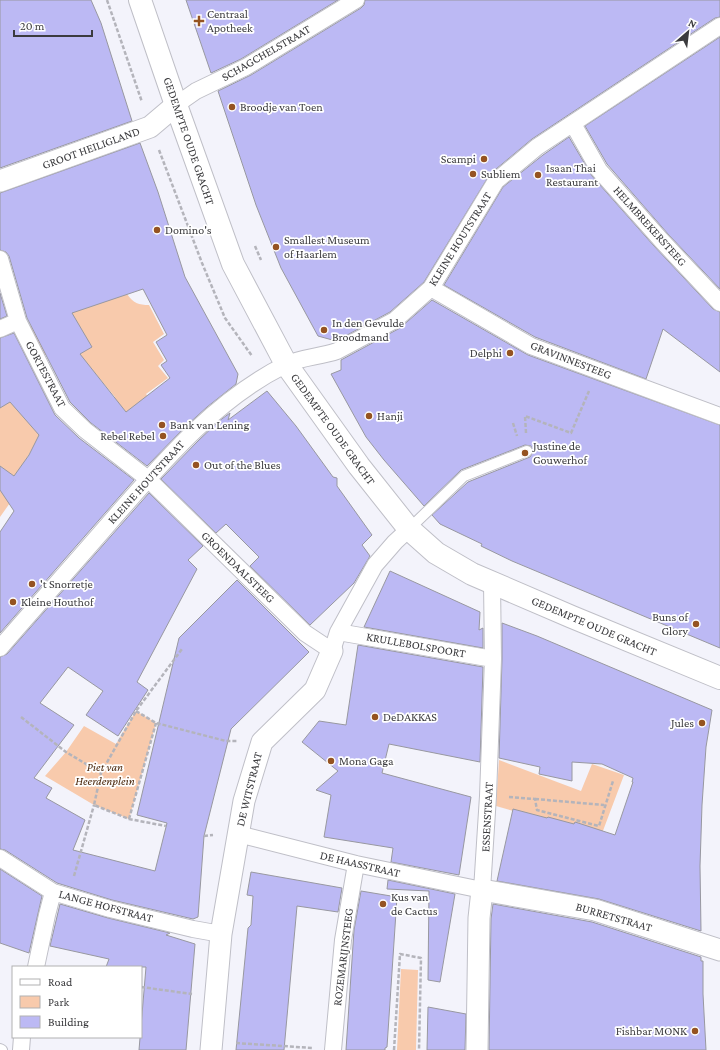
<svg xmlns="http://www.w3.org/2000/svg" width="720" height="1050" font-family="'Crimson Pro',serif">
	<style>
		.green { fill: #f8caac }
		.building { fill: #bcb9f4; stroke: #9898a0; fill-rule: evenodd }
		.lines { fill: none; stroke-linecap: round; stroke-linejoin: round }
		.service-casing { stroke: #bfbfc7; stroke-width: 12 }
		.pedestrian-casing { stroke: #bfbfc7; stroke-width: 18 }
		.minor-casing { stroke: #bfbfc7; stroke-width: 23 }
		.tertiary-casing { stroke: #bfbfc7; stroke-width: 24 }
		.path { stroke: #b4b4bb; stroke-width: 2.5; stroke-dasharray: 4 2; stroke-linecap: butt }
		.service { stroke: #fff; stroke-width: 10 }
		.pedestrian { stroke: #fff; stroke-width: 16 }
		.minor { stroke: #fff; stroke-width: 21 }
		.tertiary { stroke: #fff; stroke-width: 22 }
		.poi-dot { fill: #955321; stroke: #fff; stroke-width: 1.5 }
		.labels { text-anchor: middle; stroke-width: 3.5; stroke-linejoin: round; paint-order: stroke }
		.poi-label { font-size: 12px; fill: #3b3b3e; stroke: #fff; text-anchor: start }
		.street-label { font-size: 12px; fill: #3b3b3e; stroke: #fff }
		.park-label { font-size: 12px; font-style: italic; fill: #4a260a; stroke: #fff }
	</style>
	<rect width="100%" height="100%" fill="#f3f3fb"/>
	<path class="green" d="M127,294C133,303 139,305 149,305L164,334L153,342L164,360L158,366L168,378L146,394L157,409L134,431L109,407L115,397L90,367L65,344L42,357L27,327Z
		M0,386L43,431L9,488L17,493L0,517Z
		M136,711L156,723L129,819L94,805L45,776L66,752L84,726L116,744Z
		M499,760L581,791L592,764L624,775L601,836L496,806Z
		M401,969L418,970L416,1050H397Z"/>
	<path class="building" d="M0,0H91L101,23L132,121L0,168Z
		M186,0H338L241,59L211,73Z
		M365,0H720V17L715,18L532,139L490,174L424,282L390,312L336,341L318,336L281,268L256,205L218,91L251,75L361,8L364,5Z
		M720,37V289L668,234L607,164L585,126Z
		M569,137L592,176L654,246L713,309L720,312V372L663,329L646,379L535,337L444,285L503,187L543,155Z
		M140,143L158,192L185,277L238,374L236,384L207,407L185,427L147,466L91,423L70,402L27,318L9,256L6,252L0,250V193ZM143,289L167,335L156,342L167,361L161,365L170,378L126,412L80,354L92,347L72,313Z
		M0,293L7,316L0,319Z
		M432,300L528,355L720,425V648L512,561L481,546L482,544L440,524L432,515L468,482L530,457L533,452L531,446L525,445L461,470L424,506L384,460L366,437L331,374L341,370V360L400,328Z
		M14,333L55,415L79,438L134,480L0,633V532L14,511L0,490V466L14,476L29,455L39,435L10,402L0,408V338Z
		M267,391L296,426L333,477L337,478V486L372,535L362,545L370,556L354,583L310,625L250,566L259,557L226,524L216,533L161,479L198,441L219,421L230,413L228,420Z
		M149,493L203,546L188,560L197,569L137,682L148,690L118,736L86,715L103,691L68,667L40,703L74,725L34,778L52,788L46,798L85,820L73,850L155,871L167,823L137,815L179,638L237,580L309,652L231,729L204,836L198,917L193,919L112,900L57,883L5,850L0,849V657L7,654Z
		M390,571L480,612L479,630L483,628V648L364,627Z
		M502,623L537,636L712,710L706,747L702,805L700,866L701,931L599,899L497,881L513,809L547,818L548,817L574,824L575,822L615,835L633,782H632L633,778L602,764L572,762V781L539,774L540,767L499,758L502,659Z
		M358,645L483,667L480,762L389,744L382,773L471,797L459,875L391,862L393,848L324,837L331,795L316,790L338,771L302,742L319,721L346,725Z
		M0,869L42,896L29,953L0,943Z
		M251,872L342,888L338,912L297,906L284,1050H236L248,928L251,925L253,896L247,895Z
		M388,880L455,894L440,982L428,980L429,891L387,889Z
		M361,891L397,897L387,1047L385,1048V1050H346L354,930Z
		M60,904L108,918L170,933L166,935L195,944L186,1050H139L146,967H106L109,959L50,946Z
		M493,904L592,922L701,957V961H703V994L706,1050H489L491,919Z
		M428,1007L466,1014L465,1050H427Z"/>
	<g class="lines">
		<defs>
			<path id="service" d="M409,529L464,476L527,451
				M0,1049L2,1050"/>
			<path id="pedestrian" d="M176,105L196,91L246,67L356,0
				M573,124L599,170L661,240L720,303
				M0,259L18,321L62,408L85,430L148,479L305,633L332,651L338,632L375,565L395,542L409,529
				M431,288L531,346L720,416
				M0,329L18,321
				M338,632L493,659
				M0,648C37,605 75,563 112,520C163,462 215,400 285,365C301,357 320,357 337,351L395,320L431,288L496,181L537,147L720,26
				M238,834L356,864L482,890L488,796L493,659L492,583
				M0,858L53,892L110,909L193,929L221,934
				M36,967L47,915L53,892
				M21,1050L22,1037
				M333,1050L343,940L356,864"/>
			<path id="minor" d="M0,181L150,127L176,105
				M211,1050L221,934L244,801L262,742L315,690L332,651
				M477,1050L479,918L482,890L595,910L720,950"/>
			<path id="tertiary" d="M140,0L176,105L233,264L286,364L359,466L409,529L436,553L472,574L572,617L720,678"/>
		</defs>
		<use href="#service" class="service-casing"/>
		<use href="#pedestrian" class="pedestrian-casing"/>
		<use href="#minor" class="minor-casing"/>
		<use href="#tertiary" class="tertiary-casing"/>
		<path class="path" d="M107,0L142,102
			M159,150L202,263L225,318L252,356
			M255,246L261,260
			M513,423L517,436
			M526,433L525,416L571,433L589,391
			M136,711L156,723L226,741H238
			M21,717L66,752L101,773L94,805L129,819L166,826
			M101,773L136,711L182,649
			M509,797L535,799L537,810L599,826L613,781
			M535,799L604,805
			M129,819L156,723
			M204,836L213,835
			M74,876L94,805
			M141,987L192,994
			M236,1043L313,1048
			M394,1050L400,954L421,958L419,1050"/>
		<use href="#service" class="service"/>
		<use href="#pedestrian" class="pedestrian"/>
		<use href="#minor" class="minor"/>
		<use href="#tertiary" class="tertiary"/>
	</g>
	<g class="poi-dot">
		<path d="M197 15h4v4h4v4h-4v4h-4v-4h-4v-4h4z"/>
		<circle cx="232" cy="107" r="4"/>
		<circle cx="484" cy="159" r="4"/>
		<circle cx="473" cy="174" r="4"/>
		<circle cx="538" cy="175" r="4"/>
		<circle cx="157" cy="230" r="4"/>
		<circle cx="276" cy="247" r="4"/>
		<circle cx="324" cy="330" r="4"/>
		<circle cx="510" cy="353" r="4"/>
		<circle cx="369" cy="416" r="4"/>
		<circle cx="162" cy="425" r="4"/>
		<circle cx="163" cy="436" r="4"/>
		<circle cx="525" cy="453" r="4"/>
		<circle cx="196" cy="465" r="4"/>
		<circle cx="32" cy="584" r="4"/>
		<circle cx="13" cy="602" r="4"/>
		<circle cx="696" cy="624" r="4"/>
		<circle cx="375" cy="717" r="4"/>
		<circle cx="702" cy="723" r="4"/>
		<circle cx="331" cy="761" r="4"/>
		<circle cx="383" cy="904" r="4"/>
		<circle cx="695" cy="1031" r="4"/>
	</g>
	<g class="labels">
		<g class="poi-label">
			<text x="207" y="18">Centraal<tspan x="207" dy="14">Apotheek</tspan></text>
			<text x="240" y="111">Broodje van Toen</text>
			<text x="476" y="163" text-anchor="end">Scampi</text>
			<text x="546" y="172">Isaan Thai<tspan x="546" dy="14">Restaurant</tspan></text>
			<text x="481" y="178">Subliem</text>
			<text x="165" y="234">Domino's</text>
			<text x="284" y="244">Smallest Museum<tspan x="284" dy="14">of Haarlem</tspan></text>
			<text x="332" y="327">In den Gevulde<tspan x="332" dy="14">Broodmand</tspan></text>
			<text x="502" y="357" text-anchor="end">Delphi</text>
			<text x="377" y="420">Hanji</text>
			<text x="170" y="429">Bank van Lening</text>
			<text x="155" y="440" text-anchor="end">Rebel Rebel</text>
			<text x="533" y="450">Justine de<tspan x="533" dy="14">Gouwerhof</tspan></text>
			<text x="204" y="469">Out of the Blues</text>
			<text x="40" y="588">'t Snorretje</text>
			<text x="21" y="606">Kleine Houthof</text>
			<text x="688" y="621" text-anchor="end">Buns of<tspan x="688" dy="14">Glory</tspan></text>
			<text x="383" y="721">DeDAKKAS</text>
			<text x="694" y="727" text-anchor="end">Jules</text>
			<text x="339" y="765">Mona Gaga</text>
			<text x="391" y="901">Kus van<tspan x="391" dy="14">de Cactus</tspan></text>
			<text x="687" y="1035" text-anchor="end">Fishbar MONK</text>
		</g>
		<g class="street-label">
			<text transform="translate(266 53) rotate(-30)" y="4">SCHAGCHELSTRAAT</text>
			<text transform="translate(189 141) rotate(71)" y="4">GEDEMPTE OUDE GRACHT</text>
			<text transform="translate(91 148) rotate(-20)" y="4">GROOT HEILIGLAND</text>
			<text transform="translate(650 226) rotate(48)" y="4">HELMBREKERSTEEG</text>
			<text transform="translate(460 239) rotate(-58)" y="4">KLEINE HOUTSTRAAT</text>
			<text transform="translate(571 360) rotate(21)" y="4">GRAVINNESTEEG</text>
			<text transform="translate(46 374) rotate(62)" y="4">GORTESTRAAT</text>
			<text transform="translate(333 429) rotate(54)" y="4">GEDEMPTE OUDE GRACHT</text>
			<text transform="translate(146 482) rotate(-48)" y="4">KLEINE HOUTSTRAAT</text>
			<text transform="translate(238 567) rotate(44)" y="4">GROENDAALSTEEG</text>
			<text transform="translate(594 626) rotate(23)" y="4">GEDEMPTE OUDE GRACHT</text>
			<text transform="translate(416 645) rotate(10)" y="4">KRULLEBOLSPOORT</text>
			<text transform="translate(249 789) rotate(-76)" y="4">DE WITSTRAAT</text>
			<text transform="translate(487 817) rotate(-87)" y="4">ESSENSTRAAT</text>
			<text transform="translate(360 864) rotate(13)" y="4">DE HAASSTRAAT</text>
			<text transform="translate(106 906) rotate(15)" y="4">LANGE HOFSTRAAT</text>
			<text transform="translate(614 917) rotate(16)" y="4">BURRETSTRAAT</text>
			<text transform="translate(343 957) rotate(-83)" y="4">ROZEMARIJNSTEEG</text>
		</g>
		<g class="park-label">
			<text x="105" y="771">Piet van<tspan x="105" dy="14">Heerdenplein</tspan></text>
		</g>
	</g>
	<rect x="12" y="966" width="130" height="72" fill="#ffffff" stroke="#b1b1b2"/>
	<rect x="20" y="979" width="20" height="6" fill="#ffffff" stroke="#b1b1b2"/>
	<text x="48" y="986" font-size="12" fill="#3b3b3e">Road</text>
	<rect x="20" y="996" width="20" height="12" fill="#f8caac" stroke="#b1b1b2"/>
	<text x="48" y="1006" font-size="12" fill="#3b3b3e">Park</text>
	<rect x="20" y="1016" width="20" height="12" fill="#bcb9f4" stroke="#b1b1b2"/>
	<text x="48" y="1026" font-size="12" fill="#3b3b3e">Building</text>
	<g transform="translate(688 32) rotate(28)" stroke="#ffffff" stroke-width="3" paint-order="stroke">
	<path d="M0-3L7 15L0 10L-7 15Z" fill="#3b3b3e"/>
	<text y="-6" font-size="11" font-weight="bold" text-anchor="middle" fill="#3b3b3e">N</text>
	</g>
	<path d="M14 30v6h78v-6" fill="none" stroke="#3b3b3e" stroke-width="2"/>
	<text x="20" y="30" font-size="12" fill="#3b3b3e" stroke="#ffffff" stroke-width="3" paint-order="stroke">20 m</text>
</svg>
